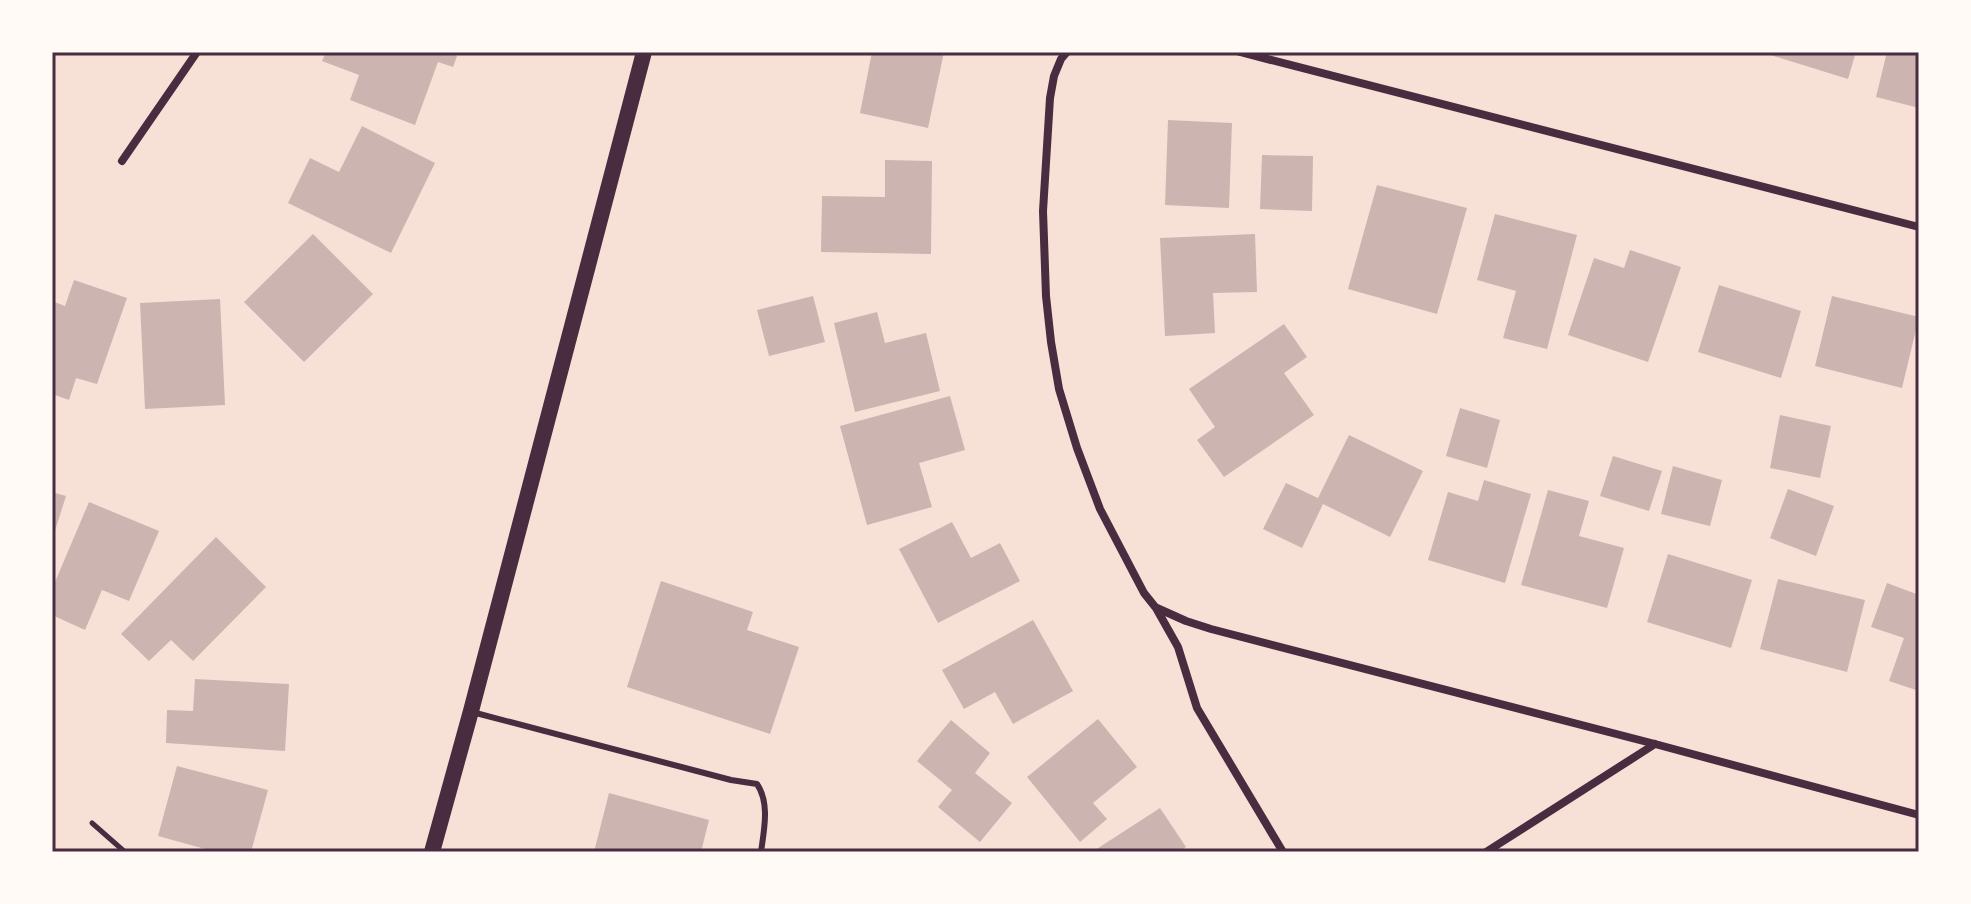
<svg xmlns="http://www.w3.org/2000/svg" width="1971" height="904" font-family="'IBM Plex Serif',serif">
	<style>
		.building { fill: #ccb4b1 }
		.lines { fill: none; stroke-linecap: round; stroke-linejoin: round }
		.path { stroke: #4a2c40; stroke-width: 5 }
		.service { stroke: #4a2c40; stroke-width: 6 }
		.minor { stroke: #4a2c40; stroke-width: 8 }
		.secondary { stroke: #4a2c40; stroke-width: 16 }
		.neatline { fill: none; stroke: #4a2c40; stroke-width: 3 }
	</style>
	<rect width="100%" height="100%" fill="#f7e1d7"/>
	<path class="building" d="M326,52H446L457,56L453,67L438,62L415,125L350,100L359,75L322,61Z
		M872,52H944L928,128L860,113Z
		M1761,52H1856L1848,79Z
		M1887,52H1919V108L1876,97Z
		M1168,120L1232,123L1229,208L1165,205Z
		M362,126L435,163L391,253L288,203L310,158L339,172Z
		M1262,155L1313,156L1312,211L1260,209Z
		M885,160L932,161L931,254L821,252L822,196L885,197Z
		M1377,185L1467,208L1437,314L1348,289Z
		M1495,214L1577,235L1547,349L1503,338L1516,291L1477,280Z
		M313,234L373,294L304,362L244,302Z
		M1255,234L1257,292L1213,293L1215,333L1165,336L1160,238Z
		M1630,250L1681,267L1648,362L1568,335L1594,258L1624,268Z
		M74,280L127,298L97,384L76,378L69,400L52,394V301L65,306Z
		M1719,285L1801,311L1781,378L1698,352Z
		M813,296L825,342L769,356L757,310Z
		M1832,296L1919,317L1902,388L1815,366Z
		M220,299L225,405L145,409L140,303Z
		M877,312L885,343L926,333L940,391L855,412L834,323Z
		M1284,324L1307,357L1284,373L1314,415L1224,477L1197,440L1215,427L1189,389Z
		M950,396L965,450L919,463L932,507L867,525L840,426Z
		M1460,408L1500,420L1487,468L1446,456Z
		M1780,415L1831,426L1820,478L1770,468Z
		M1349,435L1423,471L1390,537L1323,504L1302,548L1263,529L1286,483L1318,498Z
		M1613,456L1662,471L1649,511L1600,496Z
		M1673,466L1722,480L1710,526L1661,514Z
		M1484,480L1531,494L1505,583L1428,560L1448,492L1478,501Z
		M1788,489L1834,506L1816,556L1770,538Z
		M1548,490L1589,501L1579,536L1624,548L1607,608L1521,585Z
		M52,492L66,496L53,537H52Z
		M89,502L159,531L129,601L102,590L85,630L52,615V589Z
		M952,522L971,558L1000,543L1020,581L938,623L899,549Z
		M216,537L266,587L193,661L171,640L149,661L121,634Z
		M1668,554L1752,580L1731,648L1647,622Z
		M1778,579L1865,600L1847,672L1760,649Z
		M661,581L753,612L747,630L799,647L770,734L627,687Z
		M1887,583L1919,595V691L1889,681L1904,638L1871,627Z
		M1033,620L1073,691L1013,724L995,692L964,709L942,670Z
		M195,679L289,684L285,751L166,743L167,710L193,711Z
		M1098,719L1137,767L1093,803L1107,819L1080,842L1027,777Z
		M951,720L990,753L975,773L1012,803L980,842L938,807L952,790L917,761Z
		M177,766L268,790L251,852H216L158,836Z
		M609,793L709,820L701,852H594Z
		M1160,808L1186,847L1178,852H1092Z"/>
	<g class="lines">
		<path class="path" d="M92,823L125,852"/>
		<path class="service" d="M472,712L731,780L757,784C770,803 764,830 761,852"/>
		<path class="minor" d="M1067,52L1061,59L1054,76L1050,98L1043,211L1046,296L1051,342L1059,389L1077,448L1100,509L1144,593L1156,608L1178,647L1197,708L1283,852
			M1240,52L1919,227
			M122,161L197,52
			M1157,608L1186,621L1211,629L1655,744L1919,815
			M1486,852L1655,744"/>
		<path class="secondary" d="M432,852L471,711L644,52"/>
	</g>
	<rect width="1971" height="904" fill="none" stroke="#fffaf5" stroke-width="108"/>
	<rect x="54" y="54" width="1863" height="796" class="neatline"/>
</svg>
